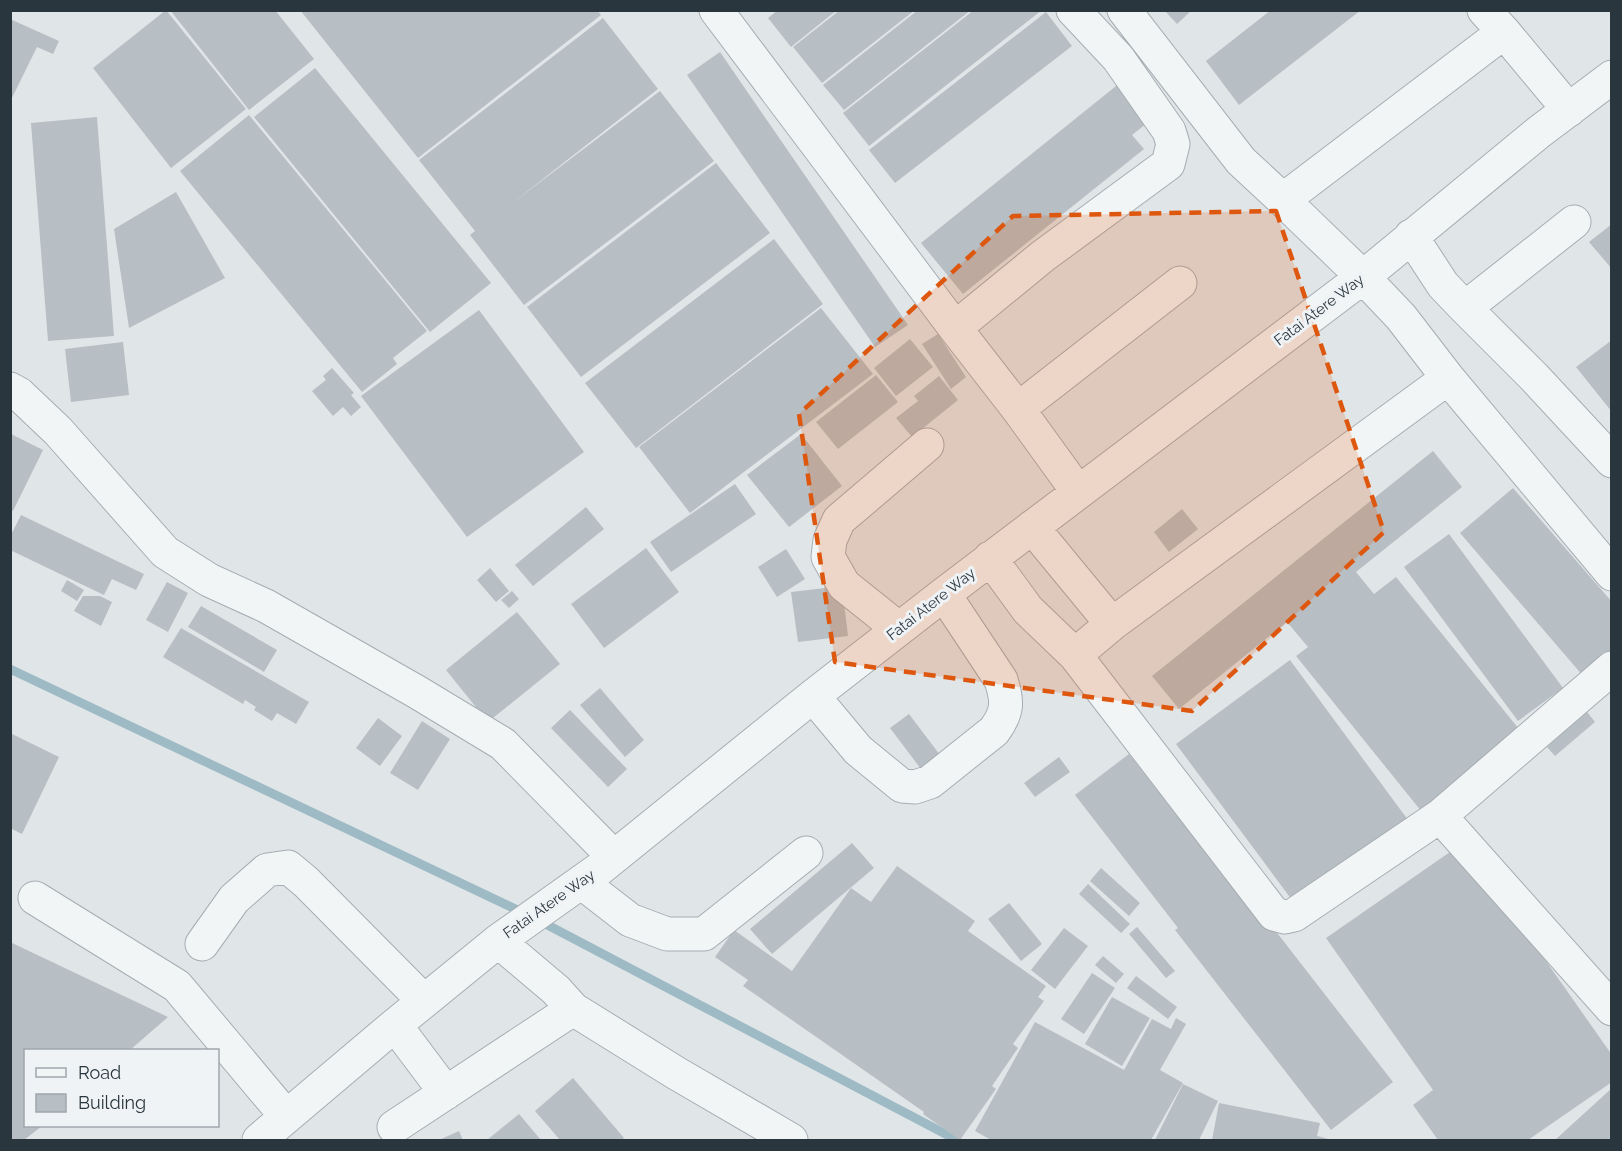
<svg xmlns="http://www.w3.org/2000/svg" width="1622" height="1151" font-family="Raleway,sans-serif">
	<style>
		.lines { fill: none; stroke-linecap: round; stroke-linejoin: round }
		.stream { stroke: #9dbac5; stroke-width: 9 }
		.building { fill: #b7bfc4 }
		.minor-casing { stroke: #a6adb2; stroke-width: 35 }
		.minor { stroke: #f2f5f6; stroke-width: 33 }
		.marked { fill: #de570e; fill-opacity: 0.2; stroke: #de570e; stroke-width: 4.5; stroke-dasharray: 12 8; stroke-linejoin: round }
		.labels { text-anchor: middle; stroke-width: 6; stroke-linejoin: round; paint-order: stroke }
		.street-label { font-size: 15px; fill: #2a363e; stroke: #eff3f5 }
	</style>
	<rect width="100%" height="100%" fill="#e0e5e8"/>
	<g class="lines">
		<path class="stream" d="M10,669L526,914
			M538,920L957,1140"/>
	</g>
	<path class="building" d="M166,10L246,109L171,168L93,68Z
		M170,10H275L314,59L249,110Z
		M300,10H597L601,15L418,158Z
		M778,10H837L791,47L768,18Z
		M840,10H915L822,83L793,47Z
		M918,10H971L844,110L823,85Z
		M974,10H1042L869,146L843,113Z
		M1164,10H1192L1177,24Z
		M1271,10H1361L1239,105L1206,61Z
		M1046,12L1072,46L895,183L869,150Z
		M603,18L658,89L511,204L660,91L714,161L524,305L470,235L475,231L419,160Z
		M10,19L59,41L53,54L37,47L10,102Z
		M720,52L908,325L875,347L687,75Z
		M315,68L491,283L430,332L254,117Z
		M1121,82L1151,120L1132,135L1144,149L963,294L921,243Z
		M249,115L427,331L393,358L397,364L362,392L180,171Z
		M97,117L114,336L48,341L31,123Z
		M716,163L770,233L581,377L527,307Z
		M176,192L225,278L129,328L114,229Z
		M1612,224V269L1589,242Z
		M774,239L823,304L636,448L585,383Z
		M821,308L873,374L690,513L639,447Z
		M479,310L584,452L467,537L361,396Z
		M938,334L966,377L951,389L922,344Z
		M910,339L933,367L896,396L874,368Z
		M1612,340V412L1576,367Z
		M123,342L129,395L71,402L65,349Z
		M332,368L354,393L351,395L361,407L351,416L343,407L333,416L312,391L326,380L323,376Z
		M876,375L898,402L838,449L816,422Z
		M939,376L958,400L912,437L896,418L918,401L914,396Z
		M11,434L43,450L13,511L10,510Z
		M801,434L842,486L789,527L747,475Z
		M1433,451L1462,487L1356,572L1374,594L1396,577L1523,734L1422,812L1296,656L1308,647L1287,622L1179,709L1152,676Z
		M735,484L756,514L671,572L650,542Z
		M1513,488L1612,602V654L1584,677L1460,533Z
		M586,507L604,529L533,586L515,565Z
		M1182,509L1198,529L1169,552L1154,532Z
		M21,515L144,574L136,590L112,579L104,595L10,550V537Z
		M1449,534L1563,688L1518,721L1404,567Z
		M646,548L679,592L604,648L571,604Z
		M786,549L805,579L777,597L758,567Z
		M490,568L509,591L496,602L477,580Z
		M67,580L84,590L77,601L61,591Z
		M167,582L188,593L168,632L146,620Z
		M842,586L848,636L798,642L791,592Z
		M512,591L519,599L509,608L501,600Z
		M83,596H100L112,602L101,626L74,611Z
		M201,606L277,650L264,672L188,627Z
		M517,612L560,664L488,722L446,670Z
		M181,628L309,702L296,724L277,713L272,721L254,710L256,707L245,700L243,704L163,657Z
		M1290,660L1411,824L1292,900L1176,744Z
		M600,688L644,740L625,757L580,705Z
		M570,710L627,769L608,787L551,728Z
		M1587,712L1595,722L1555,756L1547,747Z
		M909,714L940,755L921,769L890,728Z
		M378,718L402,736L380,766L356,748Z
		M422,721L450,739L418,790L390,773Z
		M10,733L59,757L22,834L10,828Z
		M1129,754L1237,893L1243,889L1393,1082L1331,1130L1175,930L1178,928L1075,795Z
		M1059,757L1070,772L1035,797L1024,783Z
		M852,843L874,868L772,954L750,929Z
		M1463,843L1612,1055V1082L1528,1140H1438L1413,1105L1433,1090L1326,938Z
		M897,866L975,921L968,931L1046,986L1038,997L1044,1001L1013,1044L1018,1048L992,1086L996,1089L960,1140L923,1114L924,1112L743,986L748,980L715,957L734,930L792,971L851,888L871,902Z
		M1101,868L1140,903L1129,916L1090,881Z
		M1088,884L1130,924L1121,933L1079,894Z
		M1009,903L1042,944L1021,961L988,919Z
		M1137,927L1175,971L1166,978L1129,934Z
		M1064,928L1088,946L1055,989L1031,970Z
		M10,942L168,1017L130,1050H26V1126H42L24,1140H10Z
		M1103,956L1124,974L1116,983L1095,965Z
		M1092,973L1115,988L1084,1034L1061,1019Z
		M1136,976L1177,1007L1168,1019L1127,988Z
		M1112,997L1150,1018L1122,1066L1085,1044Z
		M1176,1018L1186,1024L1160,1070L1183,1083L1151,1140H991L975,1131L1035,1022L1124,1070L1152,1019L1171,1029Z
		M573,1078L624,1138L622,1140H560L535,1111Z
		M1183,1084L1218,1101L1199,1140H1155Z
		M1612,1088V1140H1555Z
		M1219,1103L1320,1123L1317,1136L1332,1140H1212Z
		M519,1114L541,1140H487Z
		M459,1131L463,1140H439Z"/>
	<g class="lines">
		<defs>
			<path id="minor" d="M716,10L955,328L1018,409L1078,492
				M1124,10L1241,161L1283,200
				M1484,10L1504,32L1569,110
				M1411,236L1443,285L1465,308L1574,222
				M1465,308L1534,377L1612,461
				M955,328L1043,256L1168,164L1173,144L1169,131L1118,58L1073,10
				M1448,378L1612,574
				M10,389L19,394L58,431L165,552L209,580L266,606L417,692L503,744L614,857
				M1018,409L1180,283
				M1032,527L1112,624
				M990,558L1028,610L1075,655L1274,914L1285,917L1294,915L1440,816L1612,1009
				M899,629L844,585L828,557L830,540L839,520L927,445
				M1075,655L1112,624L1448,378L1401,317L1363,277L1283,200L1504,32
				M813,696L858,750L902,786L915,787L930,782L994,731C1008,712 1008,702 1001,680L944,594
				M1440,816L1612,668
				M581,882L630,920L667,934H704L806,853
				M35,898L177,986L286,1116
				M498,941L556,990L573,1009L676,1073L791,1140
				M202,944L234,899L267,870L288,867L306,882L424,1001
				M395,1025L446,1093
				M394,1127L573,1009
				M259,1140L395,1025L498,941L598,870L813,696L944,594L1363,277L1539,132L1612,77"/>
		</defs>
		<use href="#minor" class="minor-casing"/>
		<use href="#minor" class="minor"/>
	</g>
	<path class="marked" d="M1276,211L1384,532L1192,711L835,662L799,414L1013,216Z"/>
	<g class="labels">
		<g class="street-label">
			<text transform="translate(1319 310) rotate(-37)" y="5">Fatai Atere Way</text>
			<text transform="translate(931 604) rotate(-38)" y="5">Fatai Atere Way</text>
			<text transform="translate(549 904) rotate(-35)" y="5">Fatai Atere Way</text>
		</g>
	</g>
	<rect width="1622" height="1151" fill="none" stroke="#2a363e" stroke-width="24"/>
	<rect x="24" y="1049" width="195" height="78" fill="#eff3f5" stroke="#a0a7ac" stroke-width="1.5"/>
	<rect x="36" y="1068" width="30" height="9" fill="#f2f5f6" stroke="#a0a7ac" stroke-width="1.5"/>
	<text x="78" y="1079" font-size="18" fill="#2a363e">Road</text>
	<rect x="36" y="1094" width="30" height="18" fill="#b7bfc4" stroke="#a0a7ac" stroke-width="1.5"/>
	<text x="78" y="1109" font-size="18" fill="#2a363e">Building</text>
</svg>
